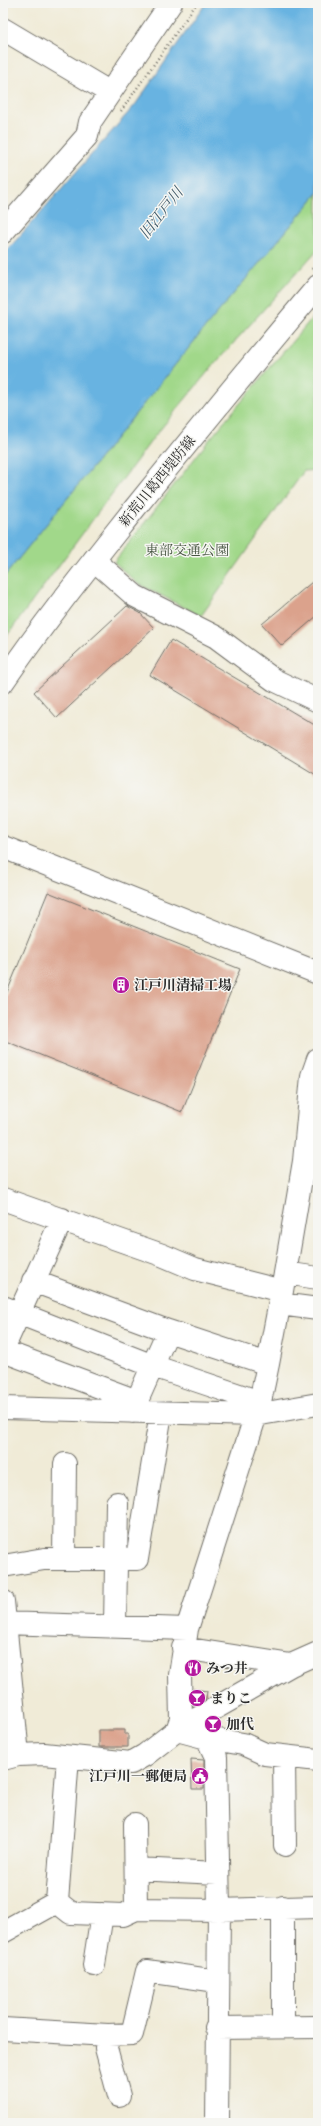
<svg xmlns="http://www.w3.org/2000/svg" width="321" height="2126" font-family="Alegreya,'Noto Serif JP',serif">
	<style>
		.green { fill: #a1d88a; stroke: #66825a }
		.water { fill: #68b3e1; stroke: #4a6f86 }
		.building { fill: #dba28c }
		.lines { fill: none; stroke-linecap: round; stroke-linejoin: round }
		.minor-casing { stroke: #706e67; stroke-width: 24 }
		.major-casing { stroke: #706e67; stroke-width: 24 }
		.path { stroke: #706e67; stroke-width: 2.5; stroke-dasharray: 1 3; stroke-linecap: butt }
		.minor { stroke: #fff; stroke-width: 22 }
		.major { stroke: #fff; stroke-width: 22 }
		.labels { text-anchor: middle; stroke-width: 3; stroke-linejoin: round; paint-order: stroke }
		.street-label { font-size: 14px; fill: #2b2b2b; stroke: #f6f6f2 }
		.park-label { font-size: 14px; fill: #485643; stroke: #f6f6f2 }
		.poi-label { font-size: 14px; font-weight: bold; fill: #2b2b2b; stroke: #f6f6f2; text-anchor: start }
		.water-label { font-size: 15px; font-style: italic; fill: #405b6b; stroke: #f6f6f2 }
	</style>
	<rect width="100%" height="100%" fill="#f6f6f2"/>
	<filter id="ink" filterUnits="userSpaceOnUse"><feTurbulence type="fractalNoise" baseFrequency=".025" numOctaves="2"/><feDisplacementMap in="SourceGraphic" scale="8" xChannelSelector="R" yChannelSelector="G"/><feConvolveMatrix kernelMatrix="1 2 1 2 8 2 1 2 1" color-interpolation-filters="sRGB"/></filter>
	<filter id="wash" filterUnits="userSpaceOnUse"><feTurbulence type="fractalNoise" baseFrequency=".012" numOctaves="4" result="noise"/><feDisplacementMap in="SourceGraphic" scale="16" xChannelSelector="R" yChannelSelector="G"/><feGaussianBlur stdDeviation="0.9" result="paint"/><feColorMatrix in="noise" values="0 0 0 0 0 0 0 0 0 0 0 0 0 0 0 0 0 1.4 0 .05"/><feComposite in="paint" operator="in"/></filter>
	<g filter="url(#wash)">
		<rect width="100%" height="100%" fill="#f0ebd7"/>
		<path class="green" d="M318,193V249L211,368L154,437L3,641V578L204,329Z
			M318,311V470L304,471L201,616L137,583L114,562L209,440Z"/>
		<path class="water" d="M206,3H318V193L204,329L3,578V255L135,105Z"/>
		<g id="blocks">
			<path class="building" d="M318,577V615L282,646L262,624Z
				M127,606L140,613L154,628L57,718L34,692Z
				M171,640L318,727V776L150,675Z
				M48,892L240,969L182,1112L3,1040V1002Z
				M193,1689L207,1691L206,1699L193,1705Z
				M99,1730H125V1734H128V1747H99Z
				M191,1759L204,1760V1789H192Z"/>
		</g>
	</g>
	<g filter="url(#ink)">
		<use href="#blocks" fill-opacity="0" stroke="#706e67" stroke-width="1"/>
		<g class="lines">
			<defs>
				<path id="minor" d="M3,29L109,92
					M3,232L87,136L90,122L171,3
					M94,560L135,596L216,637L274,680L318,701
					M3,847L318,973
					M318,1059L312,1076L304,1161L282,1291L268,1364L260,1402L187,1629L180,1675L181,1719L177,1730L207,1738L243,1744L265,1754L318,1760
					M3,1199L162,1255L195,1269L282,1291
					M285,1273L318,1278
					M33,1281L168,1331L268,1364
					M280,1304L318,1309
					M3,1307L153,1366L260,1402
					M3,1349L62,1219
					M3,1351L137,1401
					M3,1408L255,1415L318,1404
					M132,1412L168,1331
					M64,1559L65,1464
					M3,1566L44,1559H137L161,1413
					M3,1601L18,1755
					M3,1623L187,1629
					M115,1626L117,1503
					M183,1648L291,1665
					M207,1738L216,1757L219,1910L217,2123
					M284,1757L285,1845
					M3,1759L18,1755L44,1754L131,1763L145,1755L177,1730L291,1665L318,1653
					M135,1824L136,1909
					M136,1869L218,1873
					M57,1902L71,1913L123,1915L136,1909L219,1910L318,1907
					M3,1932L57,1902L68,1757
					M94,1965L102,1914
					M283,2027V1907
					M216,2028L318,2027
					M3,2029L108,2035L132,2034L147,1971L217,1981
					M108,2035L106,2048L119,2096"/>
				<path id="major" d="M3,682C44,622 90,565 135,508C195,434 256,359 318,286"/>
			</defs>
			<use href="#minor" class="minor-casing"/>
			<use href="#major" class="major-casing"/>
			<path class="path" d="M121,111L197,3
				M312,269L318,261"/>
			<use href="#minor" class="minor"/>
			<use href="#major" class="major"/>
		</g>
	</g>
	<defs>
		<symbol id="building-disc" viewBox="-11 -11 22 22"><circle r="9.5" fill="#b5179e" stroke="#f6f6f2"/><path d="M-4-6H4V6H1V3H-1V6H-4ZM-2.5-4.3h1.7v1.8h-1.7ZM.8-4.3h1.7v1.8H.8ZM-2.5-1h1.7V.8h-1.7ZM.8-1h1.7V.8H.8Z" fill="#fff"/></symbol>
		<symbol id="restaurant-disc" viewBox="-11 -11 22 22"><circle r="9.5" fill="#b5179e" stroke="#f6f6f2"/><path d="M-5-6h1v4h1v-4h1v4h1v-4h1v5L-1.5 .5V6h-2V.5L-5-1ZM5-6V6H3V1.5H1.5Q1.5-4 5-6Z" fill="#fff"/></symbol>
		<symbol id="bar-disc" viewBox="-11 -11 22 22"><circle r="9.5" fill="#b5179e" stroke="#f6f6f2"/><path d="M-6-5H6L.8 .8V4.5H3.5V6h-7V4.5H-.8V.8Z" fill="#fff"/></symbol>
		<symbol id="civic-disc" viewBox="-11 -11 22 22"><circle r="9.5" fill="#b5179e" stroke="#f6f6f2"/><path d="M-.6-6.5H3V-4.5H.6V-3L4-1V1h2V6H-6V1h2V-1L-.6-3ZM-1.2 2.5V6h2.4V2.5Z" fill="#fff"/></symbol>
	</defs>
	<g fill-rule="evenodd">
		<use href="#building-disc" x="111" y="975" width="20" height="20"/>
		<use href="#restaurant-disc" x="183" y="1658" width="20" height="20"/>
		<use href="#bar-disc" x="187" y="1688" width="20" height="20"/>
		<use href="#bar-disc" x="203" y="1714" width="20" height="20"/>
		<use href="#civic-disc" x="190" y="1766" width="20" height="20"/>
	</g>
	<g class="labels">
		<g class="street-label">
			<text transform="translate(157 481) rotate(-51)" y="5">新荒川葛西堤防線</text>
		</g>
		<g class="park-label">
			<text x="187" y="555">東部交通公園</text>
		</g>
		<g class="poi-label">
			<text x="134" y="990">江戸川清掃工場</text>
			<text x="206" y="1673">みつ井</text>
			<text x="210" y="1703">まりこ</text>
			<text x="226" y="1729">加代</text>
			<text x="187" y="1781" text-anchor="end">江戸川一郵便局</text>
		</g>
		<g class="water-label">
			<text transform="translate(161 213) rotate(-52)" y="5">旧江戸川</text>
		</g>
	</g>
	<rect width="321" height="2126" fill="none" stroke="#f6f6f2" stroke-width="16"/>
</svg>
